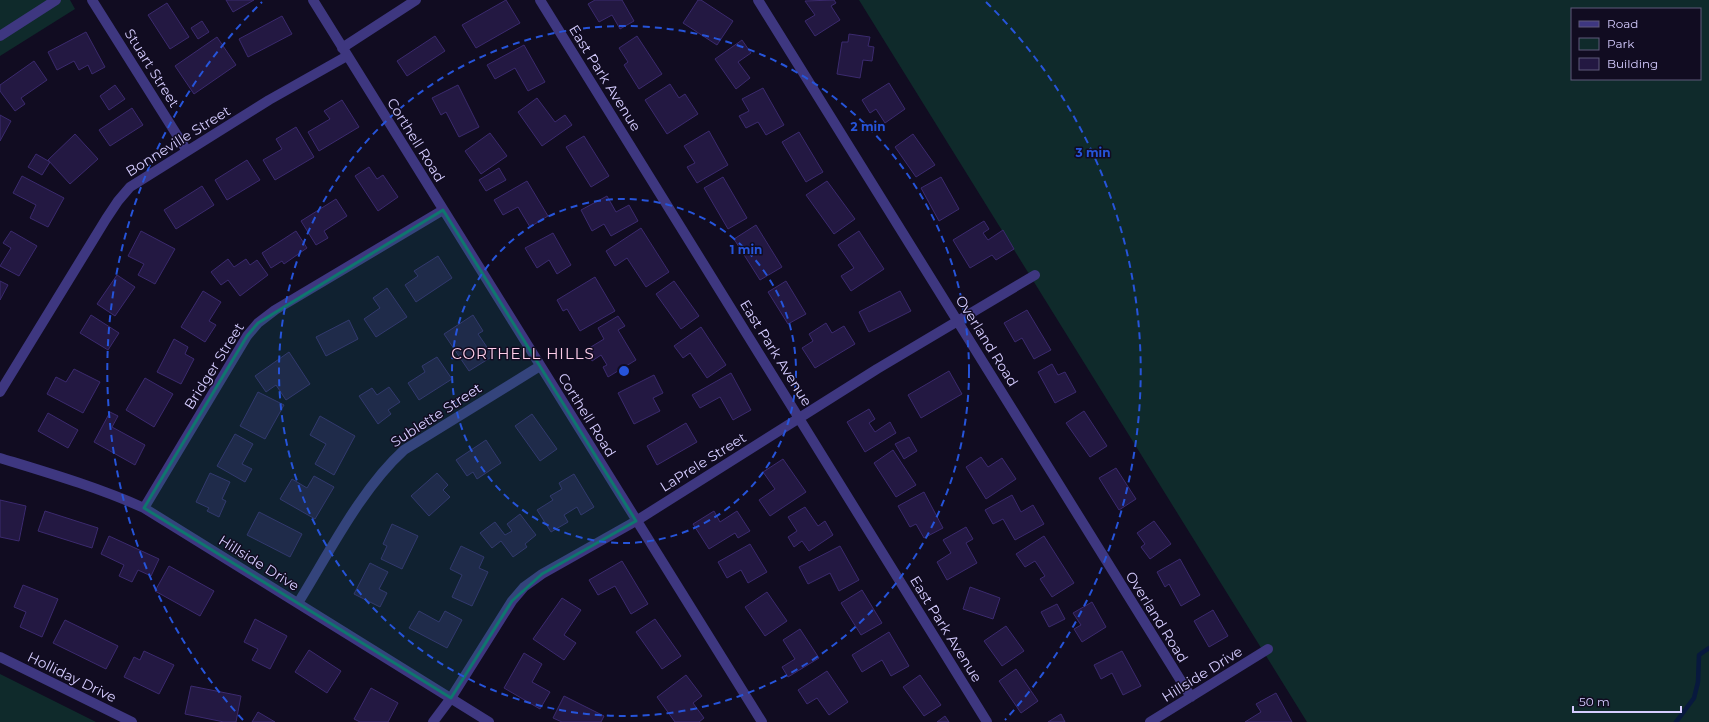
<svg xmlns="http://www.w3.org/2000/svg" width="1709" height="722" font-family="Montserrat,sans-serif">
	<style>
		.green { fill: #0f2a2b; fill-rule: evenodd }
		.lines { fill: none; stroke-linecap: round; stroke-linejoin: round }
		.stream { stroke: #08193e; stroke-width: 4.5 }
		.building { fill: #231842; stroke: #3b2a6e }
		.minor { stroke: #3e3780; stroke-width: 10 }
		.marked { fill: #0f766e; fill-opacity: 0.2; stroke: #0f766e; stroke-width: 3; stroke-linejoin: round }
		.ring { fill: none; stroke: #2654da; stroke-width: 2; stroke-dasharray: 7 5 }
		.labels { text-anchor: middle; stroke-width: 3; stroke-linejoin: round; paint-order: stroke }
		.street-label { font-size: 14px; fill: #d5ccff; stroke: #110c21 }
		.neighbourhood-label { font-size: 15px; letter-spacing: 1px; fill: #ffceea; stroke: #110c21 }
		.centre { fill: #2654da; stroke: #110c21; stroke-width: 2 }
		.ring-label { font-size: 12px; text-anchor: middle; font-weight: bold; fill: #2654da; stroke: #110c21; stroke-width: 3; stroke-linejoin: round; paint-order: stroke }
	</style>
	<rect width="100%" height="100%" fill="#110c21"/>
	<path class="green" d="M0,0H70L75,9L0,56Z
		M859,0H1709V722H1307ZM1572,9H1700V79H1572Z
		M0,674L96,722H0Z"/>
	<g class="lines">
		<path class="stream" d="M1676,722L1694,698L1698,682L1699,655L1709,648"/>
	</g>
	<path class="building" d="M226,0H254L233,12Z
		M506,0L520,23L476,48L462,25Z
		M595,0H622L634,21L620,29L612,15L599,22L588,4Z
		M698,0H701L733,21L717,45L683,23Z
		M834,0L836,3L831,6L840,20L815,36L805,21L815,15L805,1Z
		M167,3L189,37L170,49L148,15Z
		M282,16L292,34L248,57L239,39Z
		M202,21L209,32L198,39L191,28Z
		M86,32L105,67L92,74L88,65L79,70L74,61L57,70L48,52Z
		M849,34L870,37L868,46L874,47L872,61L863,60L860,78L837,74L842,42H848Z
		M435,36L445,51L407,76L397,61Z
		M637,36L662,74L639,89L624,65L628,62L619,48Z
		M217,37L236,65L194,94L175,66Z
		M742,40L751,53L738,62L750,78L736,89L715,59Z
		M524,45L545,82L528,91L515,68L495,79L487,65Z
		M34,61L47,80L21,98L25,104L15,111L0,91V85Z
		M889,83L905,109L885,123L876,109L870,113L862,100Z
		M670,84L679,98L685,94L698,114L667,134L645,100Z
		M115,85L125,99L109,110L100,96Z
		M458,85L479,127L459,137L446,112L441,115L432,98Z
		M763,88L784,125L766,135L758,122L746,128L739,116L749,111L742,99Z
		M537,98L555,122L565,115L572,125L542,146L518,112Z
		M342,100L359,127L319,151L308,132L330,119L324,111Z
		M132,108L143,125L110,146L99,130Z
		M0,115L11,121L0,141Z
		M296,127L314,157L275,180L263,160L282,149L276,139Z
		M709,131L728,165L697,183L687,167L695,163L684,146Z
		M799,132L823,172L806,182L782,142Z
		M490,133L507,156L481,174L465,151Z
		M75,134L98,159L70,184L48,160Z
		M913,134L935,165L916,177L895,147Z
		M584,136L609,176L591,187L566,147Z
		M36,154L50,162L42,175L28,167Z
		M247,160L260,180L227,200L215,180Z
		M369,167L377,179L383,175L398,197L378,211L355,176Z
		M499,168L506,180L486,191L479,180Z
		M22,176L64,198L48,227L30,218L36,205L13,193Z
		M723,177L747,218L728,229L704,188Z
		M941,177L959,209L939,221L921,188Z
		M527,181L548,216L530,227L518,207L503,215L494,200Z
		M827,181L855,219L834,234L806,195Z
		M202,186L214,205L176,229L164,210Z
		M607,196L616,212L629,205L638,221L611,236L604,224L592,231L581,210Z
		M336,199L347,216L324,231L328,238L316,245L301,221Z
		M984,221L989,229L983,233L988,240L1003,230L1014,249L996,260L992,255L970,268L953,240Z
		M756,225L782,267L760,280L734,239Z
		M641,228L669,272L646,287L627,258L615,266L606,251Z
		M11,231L37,246L19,276L0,266L11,248L3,243Z
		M141,231L175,249L155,284L138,275L144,264L128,256Z
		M296,231L307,248L284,264L282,261L271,268L262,253Z
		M859,231L884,269L851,291L841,276L854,268L838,245Z
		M553,233L571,265L557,274L549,260L537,268L525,248Z
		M438,256L452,278L416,302L405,285L418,276L414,271Z
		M228,259L234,267L246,259L250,265L257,260L268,275L240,296L228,280L221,285L211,272Z
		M117,275L135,287L115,316L97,304Z
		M595,277L615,311L580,331L567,309L563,311L557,300Z
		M0,281L8,285L0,300Z
		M674,281L699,316L681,329L656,294Z
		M786,281L806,314L788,324L768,292Z
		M387,288L407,317L376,337L364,319L380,308L373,298Z
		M203,291L221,302L209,321L216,325L205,342L181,327Z
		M900,291L911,311L869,332L859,312Z
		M1027,310L1051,350L1034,359L1022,338L1015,342L1004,323Z
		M91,315L119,333L108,350L80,333Z
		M473,315L483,331L478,334L493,356L469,371L444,334Z
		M618,316L625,326L618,330L636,360L608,377L603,367L607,365L601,355L592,361L586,350L604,339L598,328Z
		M349,320L358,339L326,356L316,337Z
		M826,323L832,333L844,326L855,344L815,368L802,348L813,341L809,334Z
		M701,327L726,365L707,378L690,353L683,358L674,346Z
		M174,339L188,347L185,354L194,359L181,384L157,372Z
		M289,352L310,384L286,400L276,385L266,392L255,376Z
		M437,357L452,379L419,400L408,383L425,372L422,366Z
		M1052,364L1058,375L1065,372L1076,392L1055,403L1038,372Z
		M74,369L100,382L83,413L47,394L56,377L66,382Z
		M949,371L962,394L921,418L908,395Z
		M731,373L751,410L733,420L720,397L700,408L692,395Z
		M654,375L663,393L653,398L660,411L634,424L618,393Z
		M145,378L173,394L154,427L126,410Z
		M389,387L400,402L388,410L391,414L378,424L359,396L372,388L377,395Z
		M258,392L284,405L265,439L240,426Z
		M869,409L875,419L869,423L875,432L890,422L896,433L865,452L847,422Z
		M1084,411L1107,446L1090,457L1066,423Z
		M110,412L118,416L112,427L145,445L135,465L94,442Z
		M48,413L78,430L68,448L38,431Z
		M532,414L557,449L540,461L515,426Z
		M320,416L355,436L334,475L315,464L326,444L310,435Z
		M686,423L697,442L657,465L647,446Z
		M235,434L253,444L242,464L252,469L245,482L217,466Z
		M909,437L917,451L904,459L895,444Z
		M486,440L501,463L477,479L473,472L467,476L456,460Z
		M893,450L916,485L896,497L874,463Z
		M981,457L988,467L1002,458L1016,479L986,499L966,467Z
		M783,459L806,492L770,516L759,500L775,489L763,472Z
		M1116,468L1136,499L1119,510L1099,478Z
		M210,473L230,482L222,499L226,501L219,517L207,511L209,508L196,502Z
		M437,473L448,485L443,490L450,497L429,516L411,496Z
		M574,474L594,507L581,515L577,507L564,515L568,522L551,532L537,510L553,500L550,496L562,489L559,483Z
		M314,476L334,487L315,519L280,499L292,479L307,488Z
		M924,492L943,528L924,538L916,524L910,527L898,506Z
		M1012,495L1021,512L1033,505L1044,524L1015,540L1003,519L993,524L985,510Z
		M0,500L26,506L19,541L0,537Z
		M805,507L818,526L825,521L833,535L809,551L802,541L794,547L788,537L797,531L788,517Z
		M45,511L98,528L92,548L38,531Z
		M714,511L720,522L737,511L750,531L738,538L735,533L709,549L693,524Z
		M259,512L302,534L290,557L247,535Z
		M520,514L536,535L525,544L527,547L513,557L501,541L492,548L480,533L495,522L505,535L512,531L507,524Z
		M1154,521L1171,544L1150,559L1141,547L1145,544L1137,533Z
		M392,524L418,536L402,569L381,559L387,546L383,544Z
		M966,527L973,539L966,543L977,563L947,580L937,562L951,553L943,540Z
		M109,536L159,559L151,576L138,570L132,582L119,576L124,565L101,554Z
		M1044,536L1074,583L1052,597L1040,579L1045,576L1035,561L1025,567L1016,554Z
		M750,544L767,572L748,583L741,570L727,578L718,562Z
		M461,546L484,557L479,568L488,572L472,606L452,597L462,575L450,569Z
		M840,546L859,580L839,591L830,573L808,584L799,567Z
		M1180,559L1200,595L1181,606L1169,584L1165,587L1157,572Z
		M622,561L648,604L631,614L615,586L598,595L589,580Z
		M370,563L388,572L379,589L387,593L380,607L354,594Z
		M169,566L214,591L200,616L155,591Z
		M23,585L58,599L42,637L20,627L26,612L14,607Z
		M970,587L1000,598L993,619L963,609Z
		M862,590L882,623L861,635L841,603Z
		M767,592L787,621L765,636L745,607Z
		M562,598L581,610L564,635L576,643L564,660L533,639Z
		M1092,602L1106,627L1082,642L1074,629L1081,625L1073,613Z
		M1057,604L1065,619L1049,627L1041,612Z
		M1213,610L1228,636L1209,647L1194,621Z
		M419,611L439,622L445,611L462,620L447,648L409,628Z
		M255,619L287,636L270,669L252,660L258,649L244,642Z
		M655,619L681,656L662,669L636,632Z
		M65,620L118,646L106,669L53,643Z
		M1006,626L1024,651L1002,666L984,641Z
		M800,629L819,658L788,677L782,667L795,659L783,640Z
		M889,632L909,666L891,676L882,660L862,672L852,655Z
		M309,650L341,671L327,693L295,672Z
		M144,651L174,665L159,694L124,677L134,657L140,660Z
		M1122,651L1141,686L1123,695L1112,673L1101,679L1094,665Z
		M524,653L542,664L532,682L550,692L540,709L504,688Z
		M1016,669L1038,701L1021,713L999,681Z
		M827,671L848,702L829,715L817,698L807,704L798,690Z
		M686,675L702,696L693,703L704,718L699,722H675L657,697Z
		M920,675L941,705L924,716L903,687Z
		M191,686L241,696L236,722H224L185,714Z
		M371,688L398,703L388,722H360L354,719Z
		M1276,693L1292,722H1245L1261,712L1256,704Z
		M564,696L604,716L601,722H562L553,718Z
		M258,712L275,722H252Z
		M1061,714L1065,722H1048Z
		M945,716L949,722H937Z"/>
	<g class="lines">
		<path class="minor" d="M92,0L187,151
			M313,0L762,722
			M540,0L987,722
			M758,0L1191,697
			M0,36L56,0
			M342,48L416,0
			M0,392L106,219L118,201L130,187L269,100L347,56
			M0,458C49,473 97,487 144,508L489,722
			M144,508L247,336L258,323L275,310L443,210
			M298,603C329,553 361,489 404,450L540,366
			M0,657L132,722
			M433,722L451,698L512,601L524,587L542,574L636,521L877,369L1035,275
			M1150,722L1268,649"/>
	</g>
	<path class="marked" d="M443,210L636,521L542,574L512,601L451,698L144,508L247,336L258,323Z"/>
	<g class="ring">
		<circle cx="624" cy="371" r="172"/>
		<circle cx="624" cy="371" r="345"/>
		<path d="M243 720A517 517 0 0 1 262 2M986 2A517 517 0 0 1 1005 720"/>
	</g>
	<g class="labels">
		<g class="street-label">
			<text transform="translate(152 68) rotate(58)" y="5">Stuart Street</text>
			<text transform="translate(605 78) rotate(58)" y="5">East Park Avenue</text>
			<text transform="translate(416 140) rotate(58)" y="5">Corthell Road</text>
			<text transform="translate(178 141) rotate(-32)" y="5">Bonneville Street</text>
			<text transform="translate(987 341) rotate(58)" y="5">Overland Road</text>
			<text transform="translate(776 353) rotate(58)" y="5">East Park Avenue</text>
			<text transform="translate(214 366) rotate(-58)" y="5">Bridger Street</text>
			<text transform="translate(436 415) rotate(-33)" y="5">Sublette Street</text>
			<text transform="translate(587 415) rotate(58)" y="5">Corthell Road</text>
			<text transform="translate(703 462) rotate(-32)" y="5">LaPrele Street</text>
			<text transform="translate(259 563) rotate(32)" y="5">Hillside Drive</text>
			<text transform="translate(1157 617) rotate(58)" y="5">Overland Road</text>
			<text transform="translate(946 629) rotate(58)" y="5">East Park Avenue</text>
			<text transform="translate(1202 674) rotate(-32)" y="5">Hillside Drive</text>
			<text transform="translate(72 677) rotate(26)" y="5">Holliday Drive</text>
		</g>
		<g class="neighbourhood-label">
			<text x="523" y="359">CORTHELL HILLS</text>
		</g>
	</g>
	<circle cx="624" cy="371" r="6" class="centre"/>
	<g class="ring-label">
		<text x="868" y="131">2 min</text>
		<text x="1093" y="157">3 min</text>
		<text x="746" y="254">1 min</text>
	</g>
	<rect x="1571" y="8" width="130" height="72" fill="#110c21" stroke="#5f597a"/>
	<rect x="1579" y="21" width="20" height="6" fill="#3e3780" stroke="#5f597a"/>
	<text x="1607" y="28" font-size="12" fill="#d5ccff">Road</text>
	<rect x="1579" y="38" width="20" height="12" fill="#0f2a2b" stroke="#5f597a"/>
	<text x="1607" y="48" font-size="12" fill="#d5ccff">Park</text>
	<rect x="1579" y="58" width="20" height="12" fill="#231842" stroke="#5f597a"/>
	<text x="1607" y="68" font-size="12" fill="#d5ccff">Building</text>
	<path d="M1573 706v6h108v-6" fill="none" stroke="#d5ccff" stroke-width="2"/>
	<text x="1579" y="706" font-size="12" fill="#d5ccff" stroke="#110c21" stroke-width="3" paint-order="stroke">50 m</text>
</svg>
